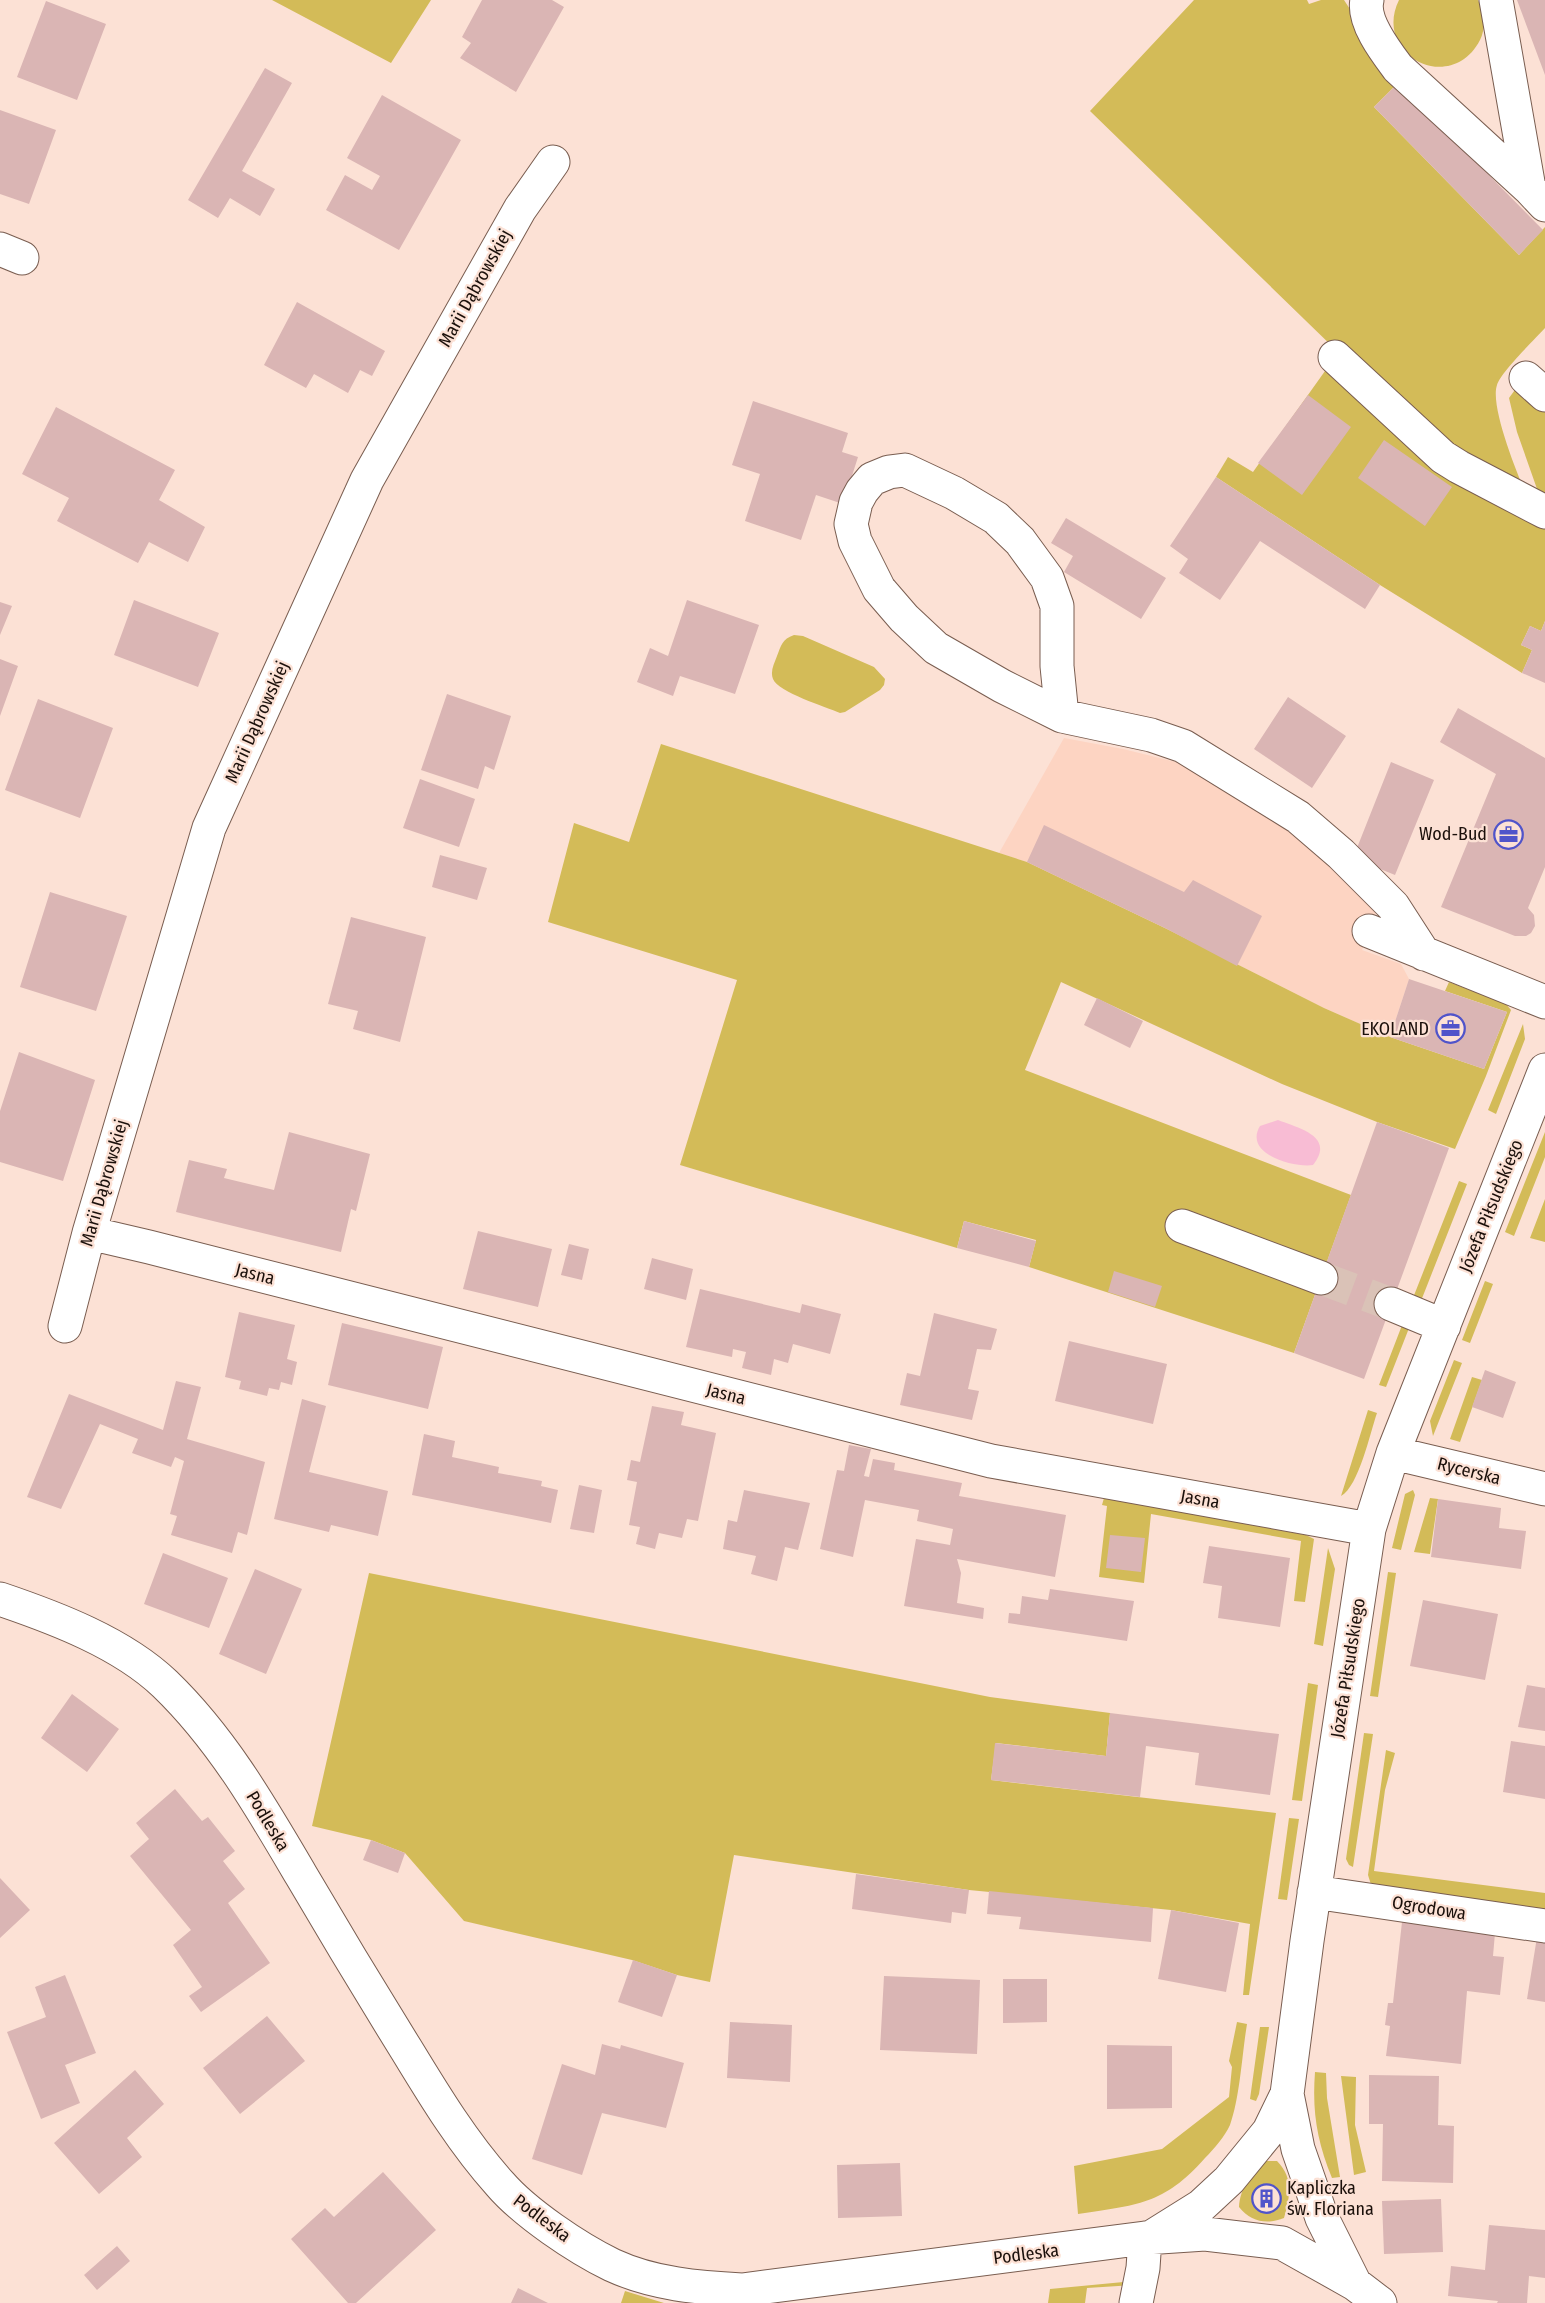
<svg xmlns="http://www.w3.org/2000/svg" width="1545" height="2303" font-family="'Fira Sans Condensed',sans-serif">
	<style>
		.built { fill: #fdd4c2 }
		.green { fill: #d3bb58 }
		.water { fill: #f8bcd4 }
		.building { fill: #dab5b4 }
		.lines { fill: none; stroke-linecap: round; stroke-linejoin: round }
		.minor-tunnel { stroke: #dac2b7; stroke-width: 33; stroke-dasharray: 33 16; stroke-linecap: butt }
		.minor-casing { stroke: #795d50; stroke-width: 35 }
		.minor { stroke: #fff; stroke-width: 33 }
		.labels { text-anchor: middle; stroke-width: 4.5; stroke-linejoin: round; paint-order: stroke }
		.street-label { font-size: 18px; fill: #1b100b; stroke: #fce1d5 }
		.poi-label { font-size: 18px; fill: #1b100b; stroke: #fce1d5; text-anchor: end }
	</style>
	<rect width="100%" height="100%" fill="#fce1d5"/>
	<path class="built" d="M1064,738L1123,749L1184,764L1291,831L1327,858L1376,912L1362,950L1401,964L1409,979L1390,1037L1324,1008L1167,929L1027,862L999,853Z"/>
	<path class="green" d="M272,0H431L391,63Z
		M1194,0H1307L1309,4L1321,0H1344L1398,83L1374,107L1519,255L1545,227V328C1534,340 1501,372 1497,385C1490,405 1515,468 1524,489L1453,457L1338,352L1090,111Z
		M1399,0H1478C1485,12 1486,28 1480,40C1451,96 1372,55 1399,0Z
		M1330,364L1545,517V621L1541,631L1530,626L1521,645L1532,650L1522,673L1380,585L1216,477L1228,457L1253,472Z
		M1520,383L1545,405V504L1542,503L1517,432L1509,398Z
		M794,635L803,636L874,667L885,679L884,685L880,690L845,712L840,713C826,707 778,692 773,679C770,671 774,664 777,656C781,646 782,639 794,635Z
		M661,744L1027,862L1167,929L1324,1008L1390,1037L1484,1069L1507,1012L1445,991L1449,982L1506,1004L1511,1010L1486,1076L1455,1149L1377,1122L1282,1084L1061,982L1025,1070L1351,1195L1294,1353L1029,1267L1036,1240L964,1221L957,1248L680,1165L737,980L548,922L574,823L629,842Z
		M1523,1024L1525,1039L1496,1114L1488,1110Z
		M1545,1132V1157L1514,1236L1505,1232Z
		M1459,1181L1467,1184L1419,1306L1411,1303Z
		M1545,1199V1242L1530,1238Z
		M1485,1281L1493,1284L1470,1343L1462,1340Z
		M1404,1320L1411,1323L1386,1387L1379,1385Z
		M1454,1360L1462,1363L1433,1436L1430,1421Z
		M1472,1377L1482,1380L1460,1442L1450,1439Z
		M1368,1410L1377,1413C1370,1433 1359,1486 1341,1496Z
		M1413,1490L1415,1495L1401,1550L1392,1548L1405,1494Z
		M1104,1498L1306,1535L1314,1539L1305,1602L1294,1601L1301,1541L1151,1514L1144,1583L1099,1577L1107,1506L1102,1505Z
		M1430,1498L1438,1499L1430,1554L1414,1552Z
		M1328,1548L1335,1569L1323,1646L1314,1644Z
		M1388,1572L1396,1573L1378,1697L1370,1696Z
		M369,1573L990,1697L1110,1713L1106,1756L996,1743L991,1780L1276,1813L1249,1995H1243L1250,1924L1171,1910L969,1890L734,1855L710,1982L677,1975L632,1960L464,1921L405,1853L371,1840L312,1826Z
		M1308,1683L1318,1685L1302,1801L1292,1800Z
		M1364,1733L1373,1734L1353,1867L1349,1865L1346,1859Z
		M1386,1750L1395,1753L1385,1790L1374,1871L1545,1893V1911L1373,1891L1368,1875Z
		M1289,1818L1299,1819L1287,1900L1278,1899Z
		M1237,2022L1247,2024C1242,2054 1240,2097 1230,2125C1225,2136 1214,2149 1205,2158C1164,2205 1136,2205 1078,2214L1074,2166L1162,2149L1229,2097L1232,2067L1229,2061Z
		M1260,2027H1269L1259,2094L1256,2101L1250,2099Z
		M1315,2072L1326,2073L1327,2098L1340,2177L1332,2178C1317,2141 1312,2112 1315,2072Z
		M1341,2076L1356,2077L1355,2125L1366,2172L1354,2175Z
		M1266,2161H1277C1294,2178 1290,2197 1284,2218C1267,2225 1251,2222 1239,2207C1240,2189 1251,2171 1266,2161Z
		M1134,2281V2285L1087,2288L1085,2303H1048L1050,2289Z
		M625,2291L664,2303H621Z"/>
	<path class="water" d="M1278,1120C1298,1128 1336,1136 1313,1165C1294,1168 1243,1154 1260,1126Z"/>
	<path class="building" d="M482,0H552L564,7L516,92L460,58L471,43L462,37Z
		M1517,0H1545V75Z
		M46,1L106,24L77,100L17,77Z
		M265,68L292,83L242,171L275,189L260,216L230,198L218,218L188,200Z
		M1398,83L1543,230L1519,255L1374,107Z
		M382,95L461,140L399,250L326,210L345,175L372,190L380,176L347,158Z
		M0,110L56,130L29,204L0,194Z
		M297,302L385,351L372,376L360,370L348,393L314,374L306,388L264,365Z
		M1308,395L1351,427L1302,495L1258,463Z
		M753,401L848,433L842,452L858,457L843,504L816,495L801,540L745,521L760,474L732,465Z
		M56,407L175,470L159,500L205,527L188,562L149,542L138,563L57,521L69,498L22,474Z
		M1384,440L1452,487L1425,526L1358,478Z
		M1216,477L1380,585L1365,609L1260,541L1220,600L1179,573L1188,559L1170,546Z
		M1066,518L1166,578L1141,619L1064,572L1073,556L1051,543Z
		M134,600L219,633L198,687L114,655Z
		M687,600L759,625L735,694L680,676L673,696L637,682L650,648L668,656Z
		M0,602L12,606L0,635Z
		M1545,621V683L1522,673L1532,650L1521,645L1530,626L1541,631Z
		M0,659L18,666L0,716Z
		M447,694L511,716L494,770L485,766L478,789L421,770Z
		M1288,697L1346,736L1312,788L1254,749Z
		M38,699L113,728L80,818L5,790Z
		M1458,708L1545,758V867L1528,908L1534,915L1535,926L1531,933L1526,936H1515L1441,907L1496,774L1440,742Z
		M1391,762L1434,780L1395,875L1353,858Z
		M420,779L475,799L459,847L403,828Z
		M1044,825L1184,892L1193,880L1262,916L1237,966L1167,929L1027,862Z
		M440,855L487,868L477,900L432,887Z
		M50,892L127,916L96,1011L20,987Z
		M351,917L426,937L400,1042L353,1029L358,1011L328,1004Z
		M1409,979L1507,1012L1484,1069L1390,1037Z
		M1097,998L1143,1021L1130,1048L1084,1025Z
		M19,1052L95,1080L63,1181L0,1162V1111Z
		M1377,1122L1449,1148L1364,1379L1294,1353Z
		M289,1132L370,1154L356,1211L351,1209L341,1252L176,1212L189,1160L227,1169L224,1178L274,1190Z
		M964,1221L1036,1241L1029,1267L957,1248Z
		M478,1231L552,1249L538,1307L463,1289Z
		M569,1244L589,1249L582,1280L561,1275Z
		M652,1258L693,1269L686,1300L644,1289Z
		M1114,1271L1162,1286L1155,1307L1108,1292Z
		M700,1289L800,1313L802,1304L841,1314L830,1354L793,1344L788,1363L774,1359L771,1375L742,1368L746,1352L733,1349L732,1357L686,1347Z
		M239,1312L295,1325L287,1359L297,1362L292,1385L281,1382L279,1390L269,1388L267,1396L239,1389L241,1381L225,1377Z
		M934,1313L997,1329L991,1350L977,1349L968,1389L979,1391L972,1420L900,1405L907,1373L920,1376Z
		M342,1323L443,1347L428,1409L328,1385Z
		M1069,1341L1167,1364L1153,1424L1055,1401Z
		M1485,1370L1516,1382L1503,1418L1472,1407Z
		M176,1381L201,1387L187,1439L265,1462L247,1535L238,1532L232,1553L171,1535L177,1516L170,1514L184,1461L175,1457L171,1467L132,1453L138,1439L100,1424L61,1509L27,1497L69,1394L163,1430Z
		M302,1399L326,1406L309,1472L388,1491L378,1536L331,1525L329,1532L274,1519Z
		M652,1406L684,1412L681,1425L716,1433L698,1521L687,1519L682,1538L659,1533L655,1549L636,1544L640,1527L629,1525L637,1482L627,1480L631,1460L640,1462Z
		M424,1434L455,1441L452,1457L499,1467L498,1473L542,1481L541,1486L558,1490L551,1523L412,1495Z
		M849,1445L871,1449L864,1476L869,1477L873,1459L895,1463L894,1470L962,1483L959,1496L1066,1515L1055,1577L957,1559L961,1573L957,1603L984,1608L983,1619L904,1606L916,1539L950,1545L953,1529L917,1521L919,1510L865,1500L853,1557L820,1549L837,1470L844,1471Z
		M579,1485L602,1490L594,1533L570,1529Z
		M744,1490L810,1503L798,1550L785,1547L777,1581L751,1574L756,1556L723,1549L728,1520L737,1522Z
		M1438,1499L1501,1508L1499,1528L1526,1531L1521,1569L1431,1557Z
		M1110,1535L1145,1538L1141,1572L1106,1568Z
		M1209,1546L1290,1558L1280,1627L1218,1618L1222,1586L1203,1583Z
		M163,1553L228,1578L209,1628L144,1604Z
		M255,1569L302,1589L266,1674L219,1654Z
		M1050,1589L1134,1601L1127,1641L1008,1623L1009,1613L1020,1614L1022,1596L1048,1600Z
		M1423,1600L1498,1614L1485,1680L1410,1666Z
		M1527,1685L1545,1688V1731L1518,1727Z
		M72,1694L119,1729L87,1772L41,1738Z
		M1110,1713L1279,1734L1270,1795L1195,1785L1199,1753L1146,1746L1140,1797L991,1780L995,1743L1106,1756Z
		M1511,1741L1545,1746V1799L1503,1792Z
		M175,1789L202,1821L208,1817L235,1851L223,1861L245,1889L228,1903L270,1963L201,2012L189,1996L202,1987L173,1945L191,1930L130,1856L149,1839L136,1823Z
		M371,1840L405,1853L398,1873L363,1860Z
		M856,1874L969,1890L966,1914L952,1912L951,1923L852,1909Z
		M0,1878L30,1910L0,1938Z
		M989,1891L1153,1908L1151,1942L1019,1929L1021,1917L987,1914Z
		M1171,1910L1239,1923L1226,1992L1158,1979Z
		M1402,1922L1495,1933L1493,1956L1504,1957L1500,1995L1467,1991L1461,2064L1386,2056L1390,2026L1385,2025L1388,2003H1393Z
		M1537,1937L1545,1939V2002L1527,1999Z
		M633,1960L677,1975L662,2017L618,2002Z
		M65,1975L96,2053L65,2065L80,2103L41,2119L7,2032L46,2017L35,1987Z
		M884,1976L980,1980L977,2054L880,2050Z
		M1003,1979H1047V2022L1003,2023Z
		M267,2016L305,2061L240,2114L203,2068Z
		M730,2022L792,2025L790,2082L727,2078Z
		M602,2044L620,2049L621,2045L684,2063L666,2128L602,2113L582,2175L532,2159L562,2064L595,2075Z
		M1107,2045L1172,2046V2108L1107,2109Z
		M135,2070L164,2104L127,2138L142,2157L99,2194L54,2143Z
		M1369,2075L1439,2076L1438,2125L1454,2126L1453,2183L1382,2181L1383,2124H1369Z
		M900,2163L902,2216L838,2218L837,2165Z
		M383,2172L436,2230L356,2303H348L291,2239L325,2208L334,2217Z
		M1260,2187L1277,2190L1273,2209L1256,2206Z
		M1441,2199L1443,2252L1384,2254L1382,2201Z
		M1489,2225L1545,2230V2278L1529,2276L1527,2303H1497L1498,2301L1448,2296L1451,2266L1485,2270Z
		M117,2246L130,2261L97,2290L84,2275Z
		M518,2288L548,2303H511Z"/>
	<g class="lines">
		<path class="minor-tunnel" d="M1321,1278L1391,1304"/>
		<defs>
			<path id="minor" d="M1367,0C1362,21 1386,52 1398,68L1529,188L1545,205
				M1496,0L1529,188
				M0,249L22,258
				M1335,357L1443,457L1459,467L1545,512
				M1526,378L1545,395
				M1062,716L1057,666V606L1047,578L1020,541L996,518L954,493L905,470L889,472L872,479L862,491L856,502L851,524L855,541L879,589L904,618L936,648L1002,686L1062,716L1151,735L1183,746L1298,817L1341,854L1393,906L1424,954
				M1369,931L1545,1002
				M1182,1226L1321,1278
				M89,1233L149,1247L991,1461L1369,1529
				M1391,1304L1444,1326
				M65,1326L89,1233L209,828L367,480L520,209L553,162
				M1393,1453L1545,1489
				M0,1599C56,1618 122,1643 165,1684C222,1739 261,1807 301,1875C335,1933 370,1991 406,2049C434,2095 463,2143 500,2184C525,2213 577,2248 612,2265C653,2284 699,2288 742,2290L1145,2238L1205,2234L1282,2243L1355,2284L1380,2303
				M1314,1892L1545,1926
				M1153,2236L1201,2206L1229,2180L1269,2131L1287,2094
				M1355,2284L1322,2218L1298,2149L1287,2094L1307,1941L1369,1529L1393,1453L1545,1070
				M1136,2303L1143,2268L1145,2238"/>
		</defs>
		<use href="#minor" class="minor-casing"/>
		<use href="#minor" class="minor"/>
	</g>
	<defs>
		<symbol id="office-ring" viewBox="-11 -11 22 22"><circle r="9.5" fill="#fce1d5" stroke="#5054ca" stroke-width="1.5"/><path d="M-6-3h4V-5.5h4V-3h4V5H-6ZM-1-4.5V-3h2v-1.5ZM-6 0V1H6V0Z" fill="#5054ca"/></symbol>
		<symbol id="building-ring" viewBox="-11 -11 22 22"><circle r="9.5" fill="#fce1d5" stroke="#5054ca" stroke-width="1.5"/><path d="M-4-6H4V6H1V3H-1V6H-4ZM-2.5-4.3h1.7v1.8h-1.7ZM.8-4.3h1.7v1.8H.8ZM-2.5-1h1.7V.8h-1.7ZM.8-1h1.7V.8H.8Z" fill="#5054ca"/></symbol>
	</defs>
	<g fill-rule="evenodd">
		<use href="#office-ring" x="1492" y="818" width="33" height="33"/>
		<use href="#office-ring" x="1434" y="1012" width="33" height="33"/>
		<use href="#building-ring" x="1250" y="2182" width="33" height="33"/>
	</g>
	<g class="labels">
		<g class="street-label">
			<text transform="translate(475 288) rotate(-61)" y="6">Marii Dąbrowskiej</text>
			<text transform="translate(257 722) rotate(-66)" y="6">Marii Dąbrowskiej</text>
			<text transform="translate(104 1183) rotate(-74)" y="6">Marii Dąbrowskiej</text>
			<text transform="translate(1491 1206) rotate(-68)" y="6">Józefa Piłsudskiego</text>
			<text transform="translate(255 1274) rotate(14)" y="6">Jasna</text>
			<text transform="translate(726 1394) rotate(14)" y="6">Jasna</text>
			<text transform="translate(1469 1471) rotate(14)" y="6">Rycerska</text>
			<text transform="translate(1200 1499) rotate(10)" y="6">Jasna</text>
			<text transform="translate(1348 1668) rotate(-81)" y="6">Józefa Piłsudskiego</text>
			<text transform="translate(268 1821) rotate(59)" y="6">Podleska</text>
			<text transform="translate(1429 1908) rotate(9)" y="6">Ogrodowa</text>
			<text transform="translate(542 2218) rotate(37)" y="6">Podleska</text>
			<text transform="translate(1026 2254) rotate(-7)" y="6">Podleska</text>
		</g>
		<g class="poi-label">
			<text x="1487" y="840">Wod-Bud</text>
			<text x="1429" y="1035">EKOLAND</text>
			<text x="1287" y="2194" text-anchor="start">Kapliczka<tspan x="1287" dy="21">św. Floriana</tspan></text>
		</g>
	</g>
</svg>
